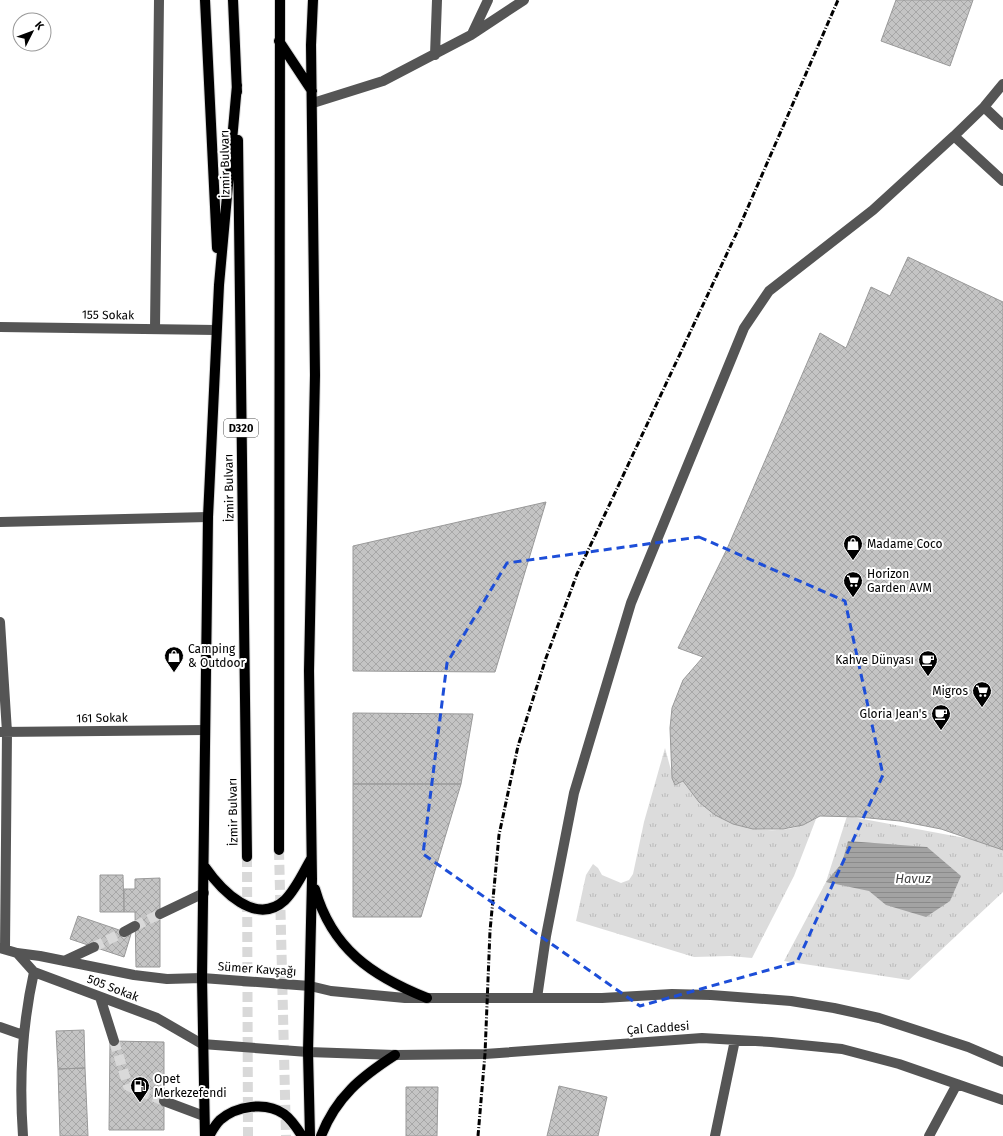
<svg xmlns="http://www.w3.org/2000/svg" width="1003" height="1136" font-family="'Fira Sans',sans-serif">
	<style>
		.grass { fill: url(#grass-tufts) }
		.water { fill: url(#water-rules) }
		.building { fill: url(#building-cross-hatch); stroke: #999 }
		.lines { fill: none; stroke-linecap: round; stroke-linejoin: round }
		.minor-tunnel { stroke: #d9d9d9; stroke-width: 10; stroke-dasharray: 10 5; stroke-linecap: butt }
		.major-tunnel { stroke: #d9d9d9; stroke-width: 10; stroke-dasharray: 10 5; stroke-linecap: butt }
		.major-casing { stroke: #dbdbdb; stroke-width: 12 }
		.minor { stroke: #555; stroke-width: 10 }
		.major { stroke: #000; stroke-width: 10 }
		.rail { stroke: #000; stroke-width: 3; stroke-dasharray: 6 2 1 2; stroke-linecap: butt }
		.marked { fill: none; stroke: #1d4ed8; stroke-width: 3; stroke-dasharray: 8 5; stroke-linejoin: round }
		.labels { text-anchor: middle; stroke-width: 4; stroke-linejoin: round; paint-order: stroke }
		.shield { fill: #fff; stroke: #4c4c4c; stroke-width: 1 }
		.shield-label { font-size: 11px; font-weight: bold; fill: #000 }
		.street-label { font-size: 12px; fill: #000; stroke: #fff }
		.poi-label { font-size: 12px; fill: #000; stroke: #fff; text-anchor: start }
		.water-label { font-size: 13px; font-style: italic; fill: #444; stroke: #fff }
	</style>
	<defs>
		<pattern id="grass-tufts" width="24" height="20" patternUnits="userSpaceOnUse"><rect width="24" height="20" fill="#dcdcdc"/><path d="M3 7l-1-3M5 7V3M7 7l1-3M15 17l-1-3M17 17v-4M19 17l1-3" fill="none" stroke="#bbb"/></pattern>
		<pattern id="water-rules" width="6" height="5" patternUnits="userSpaceOnUse"><rect width="6" height="5" fill="#a3a3a3"/><path d="M0 2.5h6" fill="none" stroke="#8b8b8b"/></pattern>
		<pattern id="building-cross-hatch" width="8" height="8" patternUnits="userSpaceOnUse"><rect width="8" height="8" fill="#c4c4c4"/><path d="M0 0l8 8M0 8l8-8" fill="none" stroke="#a7a7a7"/></pattern>
	</defs>
	<rect width="100%" height="100%" fill="#fff"/>
	<path class="grass" d="M665,748L675,785L683,781C707,817 749,837 793,828C800,826 808,821 816,819L794,876L752,958L730,956L694,957L576,921L586,875L593,864L598,868L602,875L621,883L629,880L633,874L644,822Z
		M847,816L981,841L1003,850V892L909,980L784,961L826,882Z"/>
	<path class="water" d="M848,841L927,847L961,876L950,901L926,917L886,905L869,891L826,882L842,863Z"/>
	<path class="building" d="M896,0H973L950,66L881,41Z
		M908,257L1003,302V850L941,829L900,821L859,817L820,816L803,825L783,829H753L733,824L715,815L699,802L683,781L675,785L672,778L670,728L672,708L683,680L703,657L678,648L727,549L820,333L846,348L871,287L890,296Z
		M546,502L495,672L353,671V546Z
		M353,713L473,714L461,784H353Z
		M353,784H461L421,917H353Z
		M100,875H123L124,912H100Z
		M160,878V967H136L135,912H124V889H135V879Z
		M78,916L131,934L124,957L70,939Z
		M84,1030L85,1068L58,1069L56,1031Z
		M110,1041L164,1042V1130H109Z
		M85,1068L88,1136H60L58,1069Z
		M559,1086L607,1097L598,1136H547Z
		M406,1087H438L437,1136H406Z"/>
	<g class="lines">
		<path class="minor-tunnel" d="M135,926L160,914
			M94,947L124,932
			M114,1041L128,1086L164,1101"/>
		<path class="major-tunnel" d="M279,850L286,1136
			M247,857L248,1136"/>
		<defs>
			<path id="major" d="M205,0L217,248
				M233,0L237,92
				M279,41L312,91
				M238,140L247,857
				M279,850L280,0
				M205,867C221,890 256,927 285,900C296,889 303,873 311,859
				M315,889C332,949 372,976 427,998
				M205,1136L202,978L208,517L219,285L237,85
				M209,1136C212,1131 215,1125 220,1120C236,1106 266,1101 284,1114C292,1120 297,1128 302,1136
				M310,1136L308,1052L312,879L309,671L315,375L311,45L313,0
				M321,1136C336,1097 361,1077 395,1055"/>
		</defs>
		<use href="#major" class="major-casing"/>
		<path class="minor" d="M472,34L488,0
			M435,55L437,0
			M313,103L383,81L471,35L524,0
			M984,107L1003,125
			M954,136L1003,181
			M0,327L216,330
			M155,329L159,0
			M0,522L208,517
			M0,622L7,732L5,949
			M0,732L205,730
			M160,914L204,893
			M124,932L135,926
			M0,948L17,953L40,956L134,975L167,979L202,978L310,986L331,991L405,998H602L672,994L711,995L791,1001L834,1008L879,1018L968,1047L1003,1062
			M17,953L34,972L157,1018L202,1044L308,1052L395,1055L485,1054L702,1038L771,1042L842,1049L899,1064L1003,1100
			M64,961L94,947
			M100,997L114,1041
			M537,998L546,936L574,793L631,603L744,328L769,291L873,210L954,136L984,107L1003,84
			M0,1027L23,1035
			M164,1101L204,1116
			M23,1136C19,1081 22,1026 34,972
			M715,1136L735,1040
			M929,1136L957,1084"/>
		<use href="#major" class="major"/>
		<path class="rail" d="M478,1136L485,1054L490,931L499,835L518,746L546,658L577,574L738,230L838,0"/>
	</g>
	<path class="marked" d="M699,537L845,601L883,775L797,962L640,1006L423,854L447,663L507,563Z"/>
	<defs>
		<symbol id="shop-pin" viewBox="-11 -11 22 30"><path d="M0 17L-7.5 6A9.5 9.5 0 1 1 7.5 6Z" fill="#000" stroke="#fff"/><path d="M-5-2.5h2.3a2.7 3.5 0 0 1 5.4 0H5L5.5 6h-11ZM-1.5-2.5h3a1.5 2.3 0 0 0-3 0Z" fill="#fff"/></symbol>
		<symbol id="supermarket-pin" viewBox="-11 -11 22 30"><path d="M0 17L-7.5 6A9.5 9.5 0 1 1 7.5 6Z" fill="#000" stroke="#fff"/><path d="M-6-5.5h2.5l.6 2H6L4.5 2H-2.5L-4.4-4H-6ZM-1.5 3.2a1.3 1.3 0 1 0 .1 0ZM3 3.2a1.3 1.3 0 1 0 .1 0Z" fill="#fff"/></symbol>
		<symbol id="cafe-pin" viewBox="-11 -11 22 30"><path d="M0 17L-7.5 6A9.5 9.5 0 1 1 7.5 6Z" fill="#000" stroke="#fff"/><path d="M-5.5-4.5H6V0H3Q3 3.5 0 3.5H-2.5Q-5.5 3.5-5.5 0ZM3-3.2v2h1.7v-2ZM-6 4.5H4V6H-6Z" fill="#fff"/></symbol>
		<symbol id="fuel-pin" viewBox="-11 -11 22 30"><path d="M0 17L-7.5 6A9.5 9.5 0 1 1 7.5 6Z" fill="#000" stroke="#fff"/><path d="M-5.5-6h7V0h2V4h1.3V-2.5L3-4.5l.8-.8L6-3V5H2.5V1h-1V6h-7ZM-4.2-4.7v3.2H.2V-4.7Z" fill="#fff"/></symbol>
	</defs>
	<g fill-rule="evenodd">
		<use href="#shop-pin" x="842" y="533" width="22" height="30"/>
		<use href="#supermarket-pin" x="842" y="570" width="22" height="30"/>
		<use href="#shop-pin" x="163" y="645" width="22" height="30"/>
		<use href="#cafe-pin" x="917" y="649" width="22" height="30"/>
		<use href="#supermarket-pin" x="971" y="680" width="22" height="30"/>
		<use href="#cafe-pin" x="930" y="703" width="22" height="30"/>
		<use href="#fuel-pin" x="129" y="1075" width="22" height="30"/>
	</g>
	<g class="labels">
		<rect class="shield" x="224" y="419" width="34" height="18" rx="3"/>
		<g class="shield-label">
			<text x="241" y="432">D320</text>
		</g>
		<g class="street-label">
			<text transform="translate(225 164) rotate(-91)" y="4">İzmir Bulvarı</text>
			<text transform="translate(108 315) rotate(1)" y="4">155 Sokak</text>
			<text transform="translate(229 488) rotate(-91)" y="4">İzmir Bulvarı</text>
			<text transform="translate(102 718) rotate(-1)" y="4">161 Sokak</text>
			<text transform="translate(233 812) rotate(-91)" y="4">İzmir Bulvarı</text>
			<text transform="translate(257 969) rotate(4)" y="4">Sümer Kavşağı</text>
			<text transform="translate(113 988) rotate(21)" y="4">505 Sokak</text>
			<text transform="translate(658 1028) rotate(-4)" y="4">Çal Caddesi</text>
		</g>
		<g class="poi-label">
			<text x="867" y="548">Madame Coco</text>
			<text x="867" y="578">Horizon<tspan x="867" dy="14">Garden AVM</tspan></text>
			<text x="188" y="653">Camping<tspan x="188" dy="14">&amp; Outdoor</tspan></text>
			<text x="914" y="664" text-anchor="end">Kahve Dünyası</text>
			<text x="968" y="695" text-anchor="end">Migros</text>
			<text x="927" y="718" text-anchor="end">Gloria Jean's</text>
			<text x="154" y="1083">Opet<tspan x="154" dy="14">Merkezefendi</tspan></text>
		</g>
		<g class="water-label">
			<text x="913" y="883">Havuz</text>
		</g>
	</g>
	<g transform="translate(32 32) rotate(48)"><circle r="19" fill="#ffffff" stroke="#999999"/>
	<path d="M0-3L7 15L0 10L-7 15Z" fill="#000000"/>
	<text y="-6" font-size="11" font-weight="bold" text-anchor="middle" fill="#000000">K</text>
	</g>
</svg>
